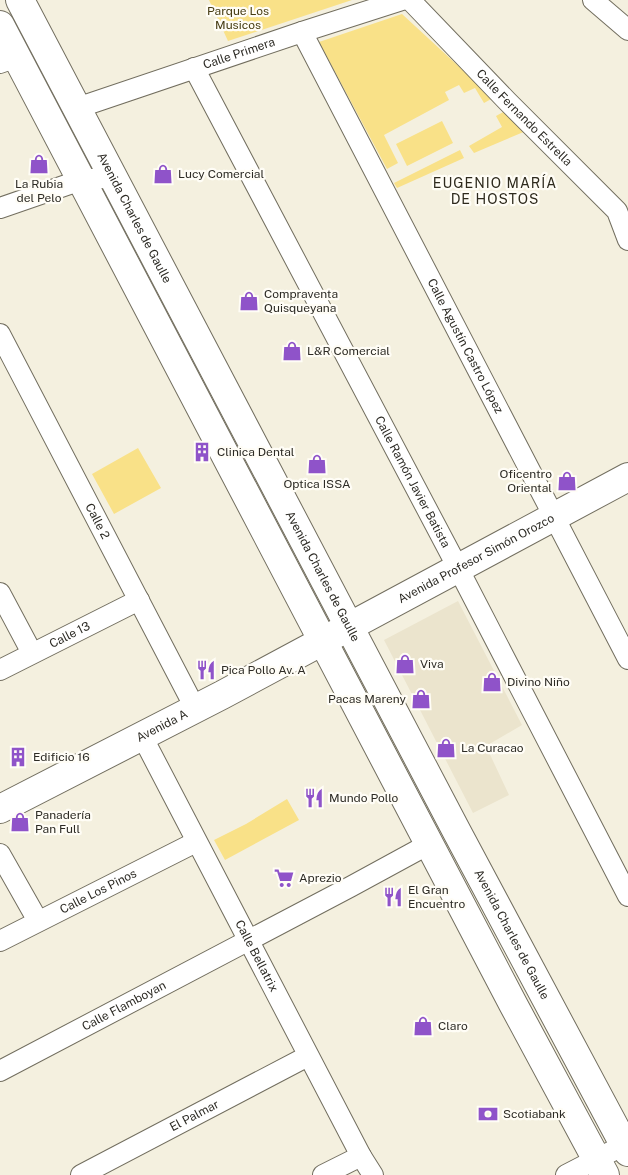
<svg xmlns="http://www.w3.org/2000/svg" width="628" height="1175" font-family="'Public Sans',sans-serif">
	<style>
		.built { fill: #ebe4cd }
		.green { fill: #f9e188 }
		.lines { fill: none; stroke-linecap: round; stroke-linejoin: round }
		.minor-casing { stroke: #726e5f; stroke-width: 22 }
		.secondary-casing { stroke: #726e5f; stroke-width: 30 }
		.primary-casing { stroke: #726e5f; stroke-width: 30 }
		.minor { stroke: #fff; stroke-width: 20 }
		.secondary { stroke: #fff; stroke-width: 28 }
		.primary { stroke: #fff; stroke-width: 28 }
		.labels { text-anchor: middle; stroke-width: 4.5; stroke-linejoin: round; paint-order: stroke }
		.park-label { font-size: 12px; fill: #463c13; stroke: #fffdf6 }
		.street-label { font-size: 12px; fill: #2d2b25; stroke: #fffdf6 }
		.poi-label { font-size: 12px; fill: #2d2b25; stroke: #fffdf6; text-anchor: start }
		.neighbourhood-label { font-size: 14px; letter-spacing: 1px; fill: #2e2a1d; stroke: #fffdf6 }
	</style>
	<rect width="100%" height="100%" fill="#f4f0df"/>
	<path class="built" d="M458,601L522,725L486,746L509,795L473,813L384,640Z"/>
	<path class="green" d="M209,0H352L228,41Z
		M402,14L493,98L484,103L475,88L464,93L459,85L445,92L449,100L384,135L398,163L387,169L319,42Z
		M505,111L526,131L474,153L469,146L502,127L496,116Z
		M442,121L453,143L407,166L396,144Z
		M460,150L464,158L397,188L394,183Z
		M138,448L161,488L114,514L92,474Z
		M287,799L299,820L225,860L214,840L246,824Z"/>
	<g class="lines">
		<defs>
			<g id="minor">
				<path id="s1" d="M410,0L507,101L617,211L628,240"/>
				<path d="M593,0L628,30"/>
				<path id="s2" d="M302,32L628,659"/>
				<path d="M0,63L17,57"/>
				<path id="s3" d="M194,68L458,568L628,896"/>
				<path id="s4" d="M77,108L302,32L402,0"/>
				<path d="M0,208L81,180L114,177"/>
				<path id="s5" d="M0,334L195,708"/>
				<path d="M0,593L32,653"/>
				<path id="s6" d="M0,670L139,600"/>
				<path id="s7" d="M142,736L361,1156L373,1175"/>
				<path d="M0,854L38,921"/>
				<path id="s8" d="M0,941L196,842"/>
				<path id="s9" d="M0,1071L350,887L429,844"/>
				<path id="s10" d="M81,1175L308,1056"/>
				<path d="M323,1175L361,1156"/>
				<path d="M566,1175L624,1145"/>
			</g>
			<g id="secondary">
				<path id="s11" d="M0,809L222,695L628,477"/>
			</g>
			<g id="primary">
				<path id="s12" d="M20,0L457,832L628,1152"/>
				<path d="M0,25L513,1004L605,1175"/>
			</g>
		</defs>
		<use href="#minor" class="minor-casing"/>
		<use href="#secondary" class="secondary-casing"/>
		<use href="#primary" class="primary-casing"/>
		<use href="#minor" class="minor"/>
		<use href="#secondary" class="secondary"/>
		<use href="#primary" class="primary"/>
	</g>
	<defs>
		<symbol id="shop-bare" viewBox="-9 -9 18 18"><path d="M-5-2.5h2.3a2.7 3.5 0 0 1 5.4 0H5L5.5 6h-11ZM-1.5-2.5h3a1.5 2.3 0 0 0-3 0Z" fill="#8f53c9" stroke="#fffdf6" stroke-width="2.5" paint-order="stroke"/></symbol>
		<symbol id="building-bare" viewBox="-9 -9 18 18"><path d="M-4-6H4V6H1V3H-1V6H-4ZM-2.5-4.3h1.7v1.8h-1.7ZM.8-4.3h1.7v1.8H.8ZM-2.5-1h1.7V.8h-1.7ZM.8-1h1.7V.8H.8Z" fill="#8f53c9" stroke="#fffdf6" stroke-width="2.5" paint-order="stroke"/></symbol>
		<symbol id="restaurant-bare" viewBox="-9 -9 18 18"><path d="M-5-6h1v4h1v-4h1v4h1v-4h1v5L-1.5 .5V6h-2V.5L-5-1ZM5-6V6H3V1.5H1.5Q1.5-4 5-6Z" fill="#8f53c9" stroke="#fffdf6" stroke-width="2.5" paint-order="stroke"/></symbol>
		<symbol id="supermarket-bare" viewBox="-9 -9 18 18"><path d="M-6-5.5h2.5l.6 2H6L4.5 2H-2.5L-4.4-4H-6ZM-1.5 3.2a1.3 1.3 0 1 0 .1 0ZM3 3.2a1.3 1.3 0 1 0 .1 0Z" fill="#8f53c9" stroke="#fffdf6" stroke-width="2.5" paint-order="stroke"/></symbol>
		<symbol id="bank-bare" viewBox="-9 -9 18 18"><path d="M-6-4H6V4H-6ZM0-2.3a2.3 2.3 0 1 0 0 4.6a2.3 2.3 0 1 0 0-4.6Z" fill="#8f53c9" stroke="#fffdf6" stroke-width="2.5" paint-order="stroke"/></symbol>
	</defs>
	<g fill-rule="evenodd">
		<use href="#shop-bare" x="25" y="150" width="28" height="28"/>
		<use href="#shop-bare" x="149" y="160" width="28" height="28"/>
		<use href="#shop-bare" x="235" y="287" width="28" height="28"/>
		<use href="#shop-bare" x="278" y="337" width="28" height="28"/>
		<use href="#building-bare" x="188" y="438" width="28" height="28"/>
		<use href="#shop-bare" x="303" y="450" width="28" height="28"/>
		<use href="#shop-bare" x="553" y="467" width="28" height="28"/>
		<use href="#shop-bare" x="391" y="650" width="28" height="28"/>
		<use href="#restaurant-bare" x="192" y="656" width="28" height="28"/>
		<use href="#shop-bare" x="478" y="668" width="28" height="28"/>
		<use href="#shop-bare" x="407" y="685" width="28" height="28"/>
		<use href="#shop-bare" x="432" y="734" width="28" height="28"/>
		<use href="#building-bare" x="4" y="743" width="28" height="28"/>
		<use href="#restaurant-bare" x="300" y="784" width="28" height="28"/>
		<use href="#shop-bare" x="6" y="808" width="28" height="28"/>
		<use href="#supermarket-bare" x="270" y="864" width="28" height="28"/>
		<use href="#restaurant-bare" x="379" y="883" width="28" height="28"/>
		<use href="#shop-bare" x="409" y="1012" width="28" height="28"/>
		<use href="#bank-bare" x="474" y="1100" width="28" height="28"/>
	</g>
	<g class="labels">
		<g class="park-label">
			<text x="238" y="15">Parque Los<tspan x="238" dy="14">Musicos</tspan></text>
		</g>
		<g class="street-label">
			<text dy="4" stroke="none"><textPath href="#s4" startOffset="171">Calle Primera</textPath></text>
			<text dy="4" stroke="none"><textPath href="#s1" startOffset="164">Calle Fernando Estrella</textPath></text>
			<text dy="4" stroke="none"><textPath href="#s12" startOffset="246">Avenida Charles de Gaulle</textPath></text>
			<text dy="4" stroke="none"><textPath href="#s2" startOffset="354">Calle Agustín Castro López</textPath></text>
			<text dy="4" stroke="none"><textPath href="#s3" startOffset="468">Calle Ramón Javier Batista</textPath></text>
			<text dy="4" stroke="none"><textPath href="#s5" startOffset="211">Calle 2</textPath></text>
			<text dy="4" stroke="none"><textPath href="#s11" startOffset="538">Avenida Profesor Simón Orozco</textPath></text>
			<text dy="4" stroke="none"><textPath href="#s12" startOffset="651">Avenida Charles de Gaulle</textPath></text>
			<text dy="4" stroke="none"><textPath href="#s6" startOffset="78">Calle 13</textPath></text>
			<text dy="4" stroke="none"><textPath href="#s11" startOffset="182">Avenida A</textPath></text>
			<text dy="4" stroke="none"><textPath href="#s8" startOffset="110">Calle Los Pinos</textPath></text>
			<text dy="4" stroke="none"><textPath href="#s12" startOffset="1056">Avenida Charles de Gaulle</textPath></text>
			<text dy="4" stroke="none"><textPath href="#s7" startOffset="248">Calle Bellatrix</textPath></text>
			<text dy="4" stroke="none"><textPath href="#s9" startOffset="140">Calle Flamboyan</textPath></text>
			<text dy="4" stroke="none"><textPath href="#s10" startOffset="128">El Palmar</textPath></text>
		</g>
		<g class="poi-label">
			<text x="178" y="178">Lucy Comercial</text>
			<text x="39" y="188" text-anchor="middle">La Rubia<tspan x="39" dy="14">del Pelo</tspan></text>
			<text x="264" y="298">Compraventa<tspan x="264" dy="14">Quisqueyana</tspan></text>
			<text x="307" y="355">L&amp;R Comercial</text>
			<text x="217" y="456">Clinica Dental</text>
			<text x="552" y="478" text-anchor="end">Oficentro<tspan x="552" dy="14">Oriental</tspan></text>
			<text x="317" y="488" text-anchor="middle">Optica ISSA</text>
			<text x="420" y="668">Viva</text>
			<text x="221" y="674">Pica Pollo Av. A</text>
			<text x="507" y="686">Divino Niño</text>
			<text x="406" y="703" text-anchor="end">Pacas Mareny</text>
			<text x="461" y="752">La Curacao</text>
			<text x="33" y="761">Edificio 16</text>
			<text x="329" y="802">Mundo Pollo</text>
			<text x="35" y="819">Panadería<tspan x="35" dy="14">Pan Full</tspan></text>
			<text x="299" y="882">Aprezio</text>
			<text x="408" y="894">El Gran<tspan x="408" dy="14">Encuentro</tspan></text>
			<text x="438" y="1030">Claro</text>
			<text x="503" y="1118">Scotiabank</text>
		</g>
		<g class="neighbourhood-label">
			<text x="495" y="188">EUGENIO MARÍA<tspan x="495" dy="16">DE HOSTOS</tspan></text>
		</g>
	</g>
</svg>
